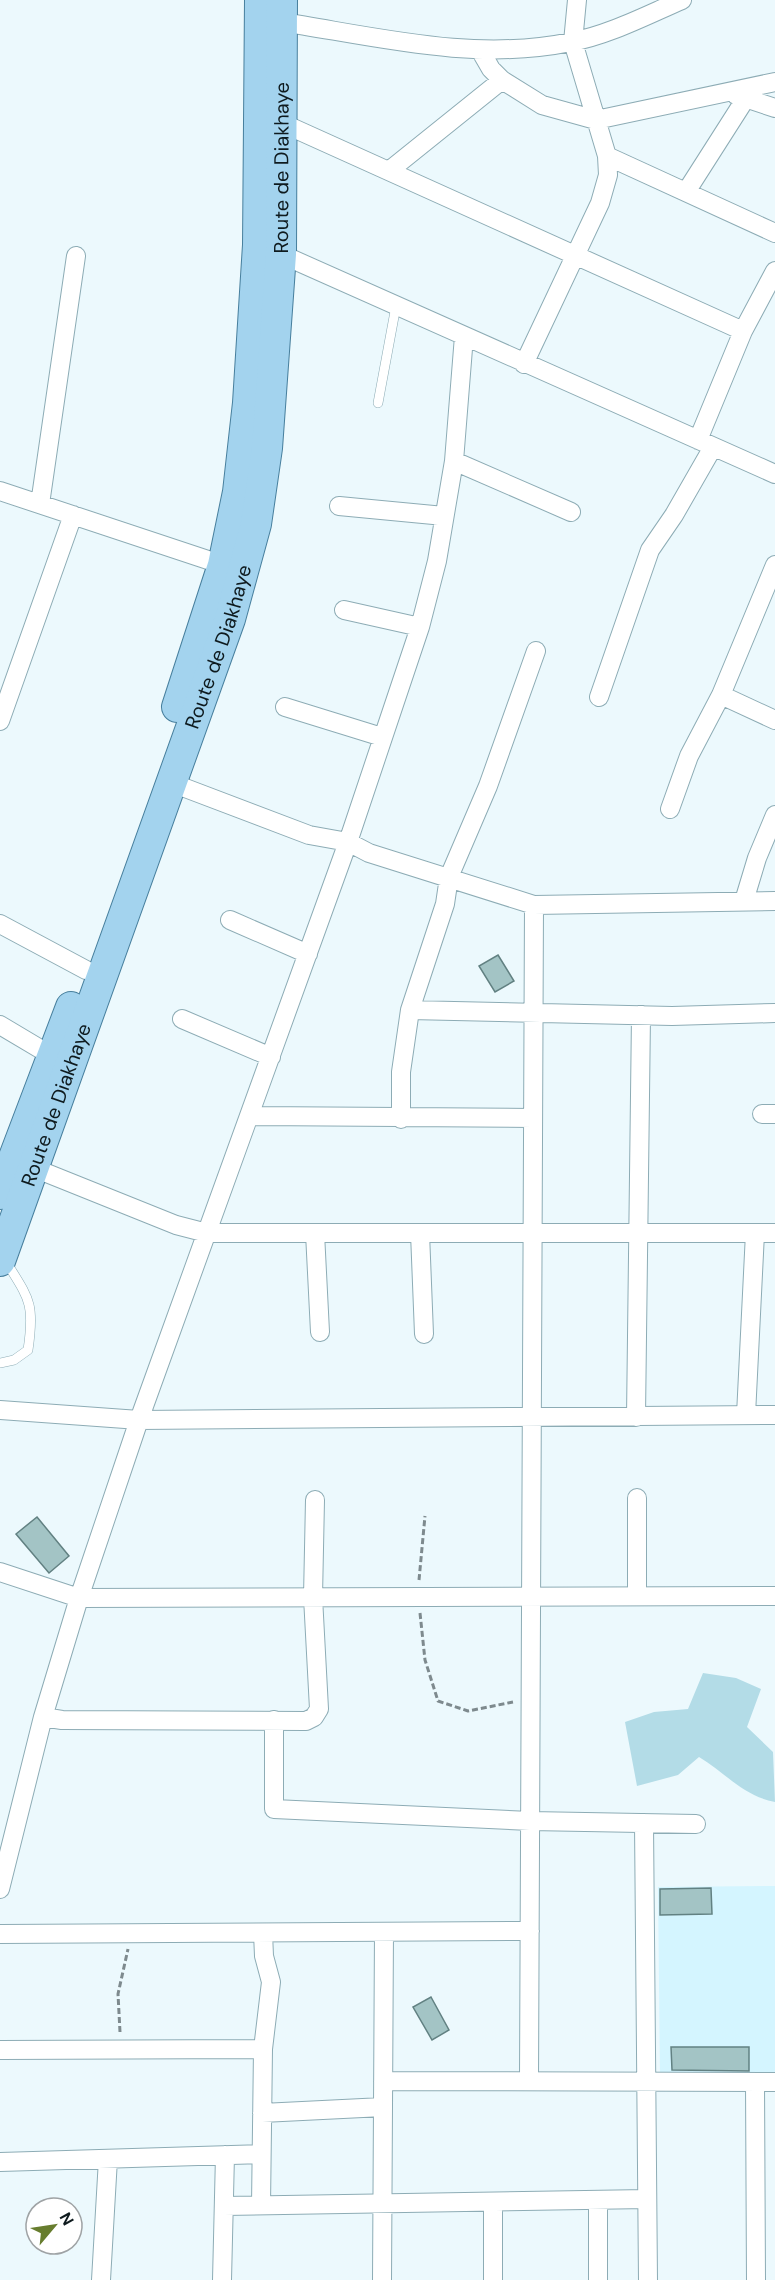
<svg xmlns="http://www.w3.org/2000/svg" width="775" height="2280" font-family="'DM Sans',sans-serif">
	<style>
		.built { fill: #d4f5ff }
		.green { fill: #b3dce7 }
		.building { fill: #a3c4c5; stroke: #628182; stroke-width: 1.5 }
		.lines { fill: none; stroke-linecap: round; stroke-linejoin: round }
		.service-casing { stroke: #8dacb5; stroke-width: 10 }
		.minor-casing { stroke: #8dacb5; stroke-width: 20 }
		.primary-casing { stroke: #477f9d; stroke-width: 32 }
		.path { stroke: #7e8a8e; stroke-width: 3; stroke-dasharray: 6 3; stroke-linecap: butt }
		.service { stroke: #fff; stroke-width: 9 }
		.minor { stroke: #fff; stroke-width: 18 }
		.primary { stroke: #a3d3ee; stroke-width: 30 }
		.labels { text-anchor: middle; stroke-width: 4.5; stroke-linejoin: round; paint-order: stroke }
		.street-label { font-size: 20px; fill: #0e1a1e; stroke: #fff }
	</style>
	<rect width="100%" height="100%" fill="#ecf9fd"/>
	<path class="built" d="M775,1886V2077L660,2078L658,1887Z"/>
	<path class="green" d="M703,1673L736,1678L761,1689L747,1727L773,1752L775,1802C743,1796 726,1773 699,1757L678,1775L637,1786L625,1722L654,1712L688,1709Z"/>
	<path class="building" d="M498,955L514,981L495,992L479,966Z
		M37,1517L69,1556L49,1573L16,1534Z
		M711,1888L712,1914L660,1915V1889Z
		M431,1997L449,2030L432,2040L413,2007Z
		M671,2047H749V2071L672,2070Z"/>
	<g class="lines">
		<defs>
			<path id="service" d="M378,403L396,306
				M0,1363L14,1360L28,1350C35,1302 29,1299 5,1260"/>
			<path id="minor" d="M282,22C378,37 475,62 571,42C609,35 647,15 682,0
				M480,50L491,69L502,80L542,105L596,120L775,82
				M736,95L775,108
				M282,123L743,331
				M607,156L775,233
				M390,170L502,80
				M686,192L746,98
				M274,251L775,474
				M524,364L600,203L608,175L607,156L573,42L577,0
				M698,440L743,331L775,271
				M454,461L571,512
				M0,491L223,565
				M40,504L76,256
				M339,506L444,516
				M344,610L420,627
				M721,695L775,720
				M599,697L650,550L674,515L713,447
				M285,707L382,737
				M0,721L73,515
				M172,783L309,835L348,842L369,853L534,905L775,901
				M670,809L689,756L721,695L775,565
				M744,901L757,858L775,815
				M230,920L308,954
				M0,924L86,970
				M410,1010L672,1016L775,1013
				M182,1019L271,1057
				M0,1025L52,1056
				M762,1114H775
				M251,1116L533,1118
				M401,1119V1072L410,1010L445,904L449,877L488,786L536,651
				M34,1168L176,1225L207,1233H775
				M315,1233L320,1332
				M420,1233L424,1334
				M0,1410L139,1420L775,1415
				M746,1415L755,1233
				M636,1417L641,1015
				M0,1572L79,1598L775,1596
				M637,1596V1498
				M43,1717L62,1720L306,1721L314,1717L319,1709L313,1597L315,1500
				M274,1720V1809L530,1821L696,1824
				M644,1823L648,2280
				M0,1889L43,1717L79,1598L139,1420L348,842L420,627L437,561L454,461L464,336
				M0,1934L530,1931
				M0,2050L263,2049
				M383,2081L775,2082
				M529,2081L534,905
				M755,2082L756,2280
				M262,2113L383,2107
				M0,2162L261,2154
				M598,2200V2280
				M261,2205L263,2049L271,1982L264,1956L263,1933
				M224,2206L647,2199
				M101,2280L108,2159
				M222,2280L225,2155
				M382,2280L384,1932
				M493,2280V2202"/>
			<g id="primary">
				<path d="M177,707L223,565L238,492L248,403L258,245L260,0"/>
				<path d="M0,1194L71,1007"/>
				<path id="s1" d="M0,1261L230,619L256,524L267,448L281,254L282,0"/>
			</g>
		</defs>
		<use href="#service" class="service-casing"/>
		<use href="#minor" class="minor-casing"/>
		<use href="#primary" class="primary-casing"/>
		<path class="path" d="M419,1580L425,1516
			M420,1613L425,1660L438,1701L468,1711L513,1702
			M120,2032L118,1994L128,1949"/>
		<use href="#service" class="service"/>
		<use href="#minor" class="minor"/>
		<use href="#primary" class="primary"/>
	</g>
	<g class="labels">
		<g class="street-label">
			<text dy="7" stroke="none"><textPath href="#s1" startOffset="1138">Route de Diakhaye</textPath></text>
			<text dy="7" stroke="none"><textPath href="#s1" startOffset="652">Route de Diakhaye</textPath></text>
			<text dy="7" stroke="none"><textPath href="#s1" startOffset="166">Route de Diakhaye</textPath></text>
		</g>
	</g>
	<g transform="translate(54 2226) rotate(61)"><circle r="28" fill="#ffffff" stroke="#9fa3a5" stroke-width="1.5"/>
	<path d="M0-4.5L10 22L0 15L-10 22Z" fill="#677d2e"/>
	<text y="-9" font-size="16" font-weight="bold" text-anchor="middle" fill="#0e1a1e">N</text>
	</g>
</svg>
